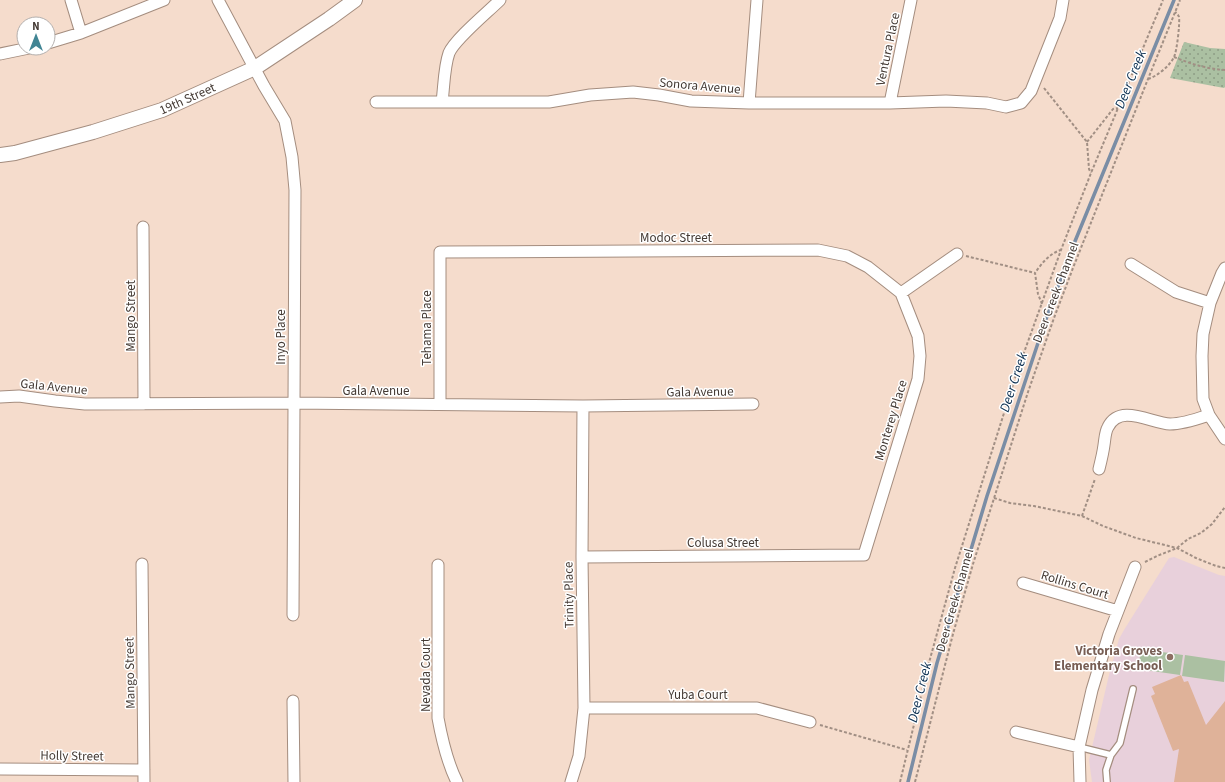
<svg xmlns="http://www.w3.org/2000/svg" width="1225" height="782" font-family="'Source Sans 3',sans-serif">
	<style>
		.education { fill: #e8d0db }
		.grass { fill: url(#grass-dots) }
		.park { fill: #abc0a2 }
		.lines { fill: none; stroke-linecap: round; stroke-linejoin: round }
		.stream { stroke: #7a8da5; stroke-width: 3.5 }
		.building { fill: #dfb299 }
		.service-casing { stroke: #a48d7f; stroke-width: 8 }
		.minor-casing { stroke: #a48d7f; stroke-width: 13 }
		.tertiary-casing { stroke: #a48d7f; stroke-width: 16 }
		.path { stroke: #a18f84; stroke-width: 2; stroke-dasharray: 3 2; stroke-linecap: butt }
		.service { stroke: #fff; stroke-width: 5.5 }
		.minor { stroke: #fff; stroke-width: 11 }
		.tertiary { stroke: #fff; stroke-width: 14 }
		.education-dot { fill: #8d6e63; stroke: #fff; stroke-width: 1.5 }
		.labels { text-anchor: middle; stroke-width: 3; stroke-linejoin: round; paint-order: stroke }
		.street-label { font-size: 13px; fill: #443a34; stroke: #fff }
		.education-label { font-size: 13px; font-weight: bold; fill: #785e54; stroke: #fff; text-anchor: end }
		.water-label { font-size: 14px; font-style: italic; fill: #082c4e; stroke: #fff }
	</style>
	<defs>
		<pattern id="grass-dots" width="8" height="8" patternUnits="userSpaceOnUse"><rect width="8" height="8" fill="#abc0a2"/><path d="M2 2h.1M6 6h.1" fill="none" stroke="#8d9d85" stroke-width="1.8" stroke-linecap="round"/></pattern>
	</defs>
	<rect width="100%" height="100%" fill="#f5dccc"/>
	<path class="education" d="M1174,557L1219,575L1225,576V782H1092L1089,760L1109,675L1119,639L1124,630L1169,558Z"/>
	<path class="grass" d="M1184,42L1210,48L1225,49V87L1224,88L1170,78Z"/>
	<path class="park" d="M1141,649L1183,655L1180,675L1138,669Z
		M1185,655L1225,661L1224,682L1182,676Z"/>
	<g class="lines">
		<path class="stream" d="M908,782L937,663L987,496L1045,322L1071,251L1174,0"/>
	</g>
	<path class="building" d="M1181,675L1184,682L1188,681L1206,725L1225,701V782H1174L1179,749L1173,751L1151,696L1155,694L1152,687Z"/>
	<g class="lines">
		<defs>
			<path id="service" d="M1079,747L1111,755
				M1107,782L1106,770L1111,755L1120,743L1133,689"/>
			<path id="minor" d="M71,0L81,33
				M218,0L264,86L285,121L292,157L295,190L293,615
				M48,43L81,33L164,0
				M0,54L29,48
				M376,102H549L590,95L633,92L659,95L691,101L749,103H890L946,101L987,103L1006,107L1021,103L1031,91L1060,18L1063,0
				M442,102C444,87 444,67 449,53C455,39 488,12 500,0
				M749,103L757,0
				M890,103L911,0
				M143,227L144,404
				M1131,264L1176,292L1210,303
				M1225,268L1222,273L1210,303L1203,334L1202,356L1203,399L1209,415L1225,439
				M901,293L957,254
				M0,397L19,396L55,401L85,404L293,403L583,406L753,404
				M440,404V252L818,250L847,256L868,267L901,293
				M1099,469C1101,461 1103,453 1104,445C1105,439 1105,432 1108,427C1120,403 1151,423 1170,424C1183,424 1197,419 1209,415
				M582,557L864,555L918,379L920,356L918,336L901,293
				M142,564L144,782
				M438,565V718C442,740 447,762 457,782
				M1023,583L1118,611
				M293,701L294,782
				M584,708H757L810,722
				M1016,732L1079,747
				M0,769L144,770
				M571,782L579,756L584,708L582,557L583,406
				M1080,782L1079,747L1092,690L1109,634L1135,567"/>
			<path id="tertiary" d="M0,155L15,153L93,132L162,110L255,68L329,19L355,0"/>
		</defs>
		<use href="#service" class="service-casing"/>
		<use href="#minor" class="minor-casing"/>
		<use href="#tertiary" class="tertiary-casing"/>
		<path class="path" d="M1174,57C1191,64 1207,69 1225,70
			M1148,79C1156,77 1170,66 1174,57C1177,51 1180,23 1179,17C1178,14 1177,14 1175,12
			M1044,88L1087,142L1089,169L1091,173
			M1087,142L1113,109L1118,108
			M966,256L1035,273
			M1042,304L1038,294L1035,273C1041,264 1050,253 1061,250
			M994,498L1010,503L1034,506L1082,516L1103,526L1136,538L1177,548L1196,558L1216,566L1225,568
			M1082,516L1095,479
			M1145,562L1157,556L1177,548L1188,539L1201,533L1212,524L1225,507
			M820,725L907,750
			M900,782L930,659L955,568L1017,372L1061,250L1091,173L1163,0
			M915,782L953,634L973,564L1028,392L1054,318L1073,268L1148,79L1180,0"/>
		<use href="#service" class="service"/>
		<use href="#minor" class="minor"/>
		<use href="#tertiary" class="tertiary"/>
	</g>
	<circle class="education-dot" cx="1170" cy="657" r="4"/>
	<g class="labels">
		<g class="street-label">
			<text transform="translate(887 49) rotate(-78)" y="5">Ventura Place</text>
			<text transform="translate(700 85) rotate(5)" y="5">Sonora Avenue</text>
			<text transform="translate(187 98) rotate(-24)" y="5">19th Street</text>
			<text x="676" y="242">Modoc Street</text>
			<text transform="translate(1055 292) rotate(-69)" y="5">Deer Creek Channel</text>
			<text transform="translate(130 316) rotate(-90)" y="5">Mango Street</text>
			<text transform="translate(426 328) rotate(-90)" y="5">Tehama Place</text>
			<text transform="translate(280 337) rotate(-90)" y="5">Inyo Place</text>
			<text transform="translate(54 386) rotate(6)" y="5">Gala Avenue</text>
			<text x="376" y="395">Gala Avenue</text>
			<text transform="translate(700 391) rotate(-1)" y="5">Gala Avenue</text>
			<text transform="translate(890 420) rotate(-73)" y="5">Monterey Place</text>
			<text x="723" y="547">Colusa Street</text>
			<text transform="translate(1075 584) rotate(17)" y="5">Rollins Court</text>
			<text transform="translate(568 595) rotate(-91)" y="5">Trinity Place</text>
			<text transform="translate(954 600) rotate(-74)" y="5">Deer Creek Channel</text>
			<text transform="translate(129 673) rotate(-91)" y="5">Mango Street</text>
			<text transform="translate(425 675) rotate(-90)" y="5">Nevada Court</text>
			<text x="698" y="699">Yuba Court</text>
			<text transform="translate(72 755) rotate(1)" y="5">Holly Street</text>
		</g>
		<g class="education-label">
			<text x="1162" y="655">Victoria Groves<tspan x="1162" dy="15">Elementary School</tspan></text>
		</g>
		<g class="water-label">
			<text transform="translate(1130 79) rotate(-68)" y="5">Deer Creek</text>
			<text transform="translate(1013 382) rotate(-72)" y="5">Deer Creek</text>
			<text transform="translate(919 692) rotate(-76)" y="5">Deer Creek</text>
		</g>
	</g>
	<g transform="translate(36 36)"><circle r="19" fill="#ffffff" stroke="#b4b0ae"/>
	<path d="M0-3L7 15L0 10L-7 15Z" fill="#418594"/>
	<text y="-6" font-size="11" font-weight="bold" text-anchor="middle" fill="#443a34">N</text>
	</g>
</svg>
